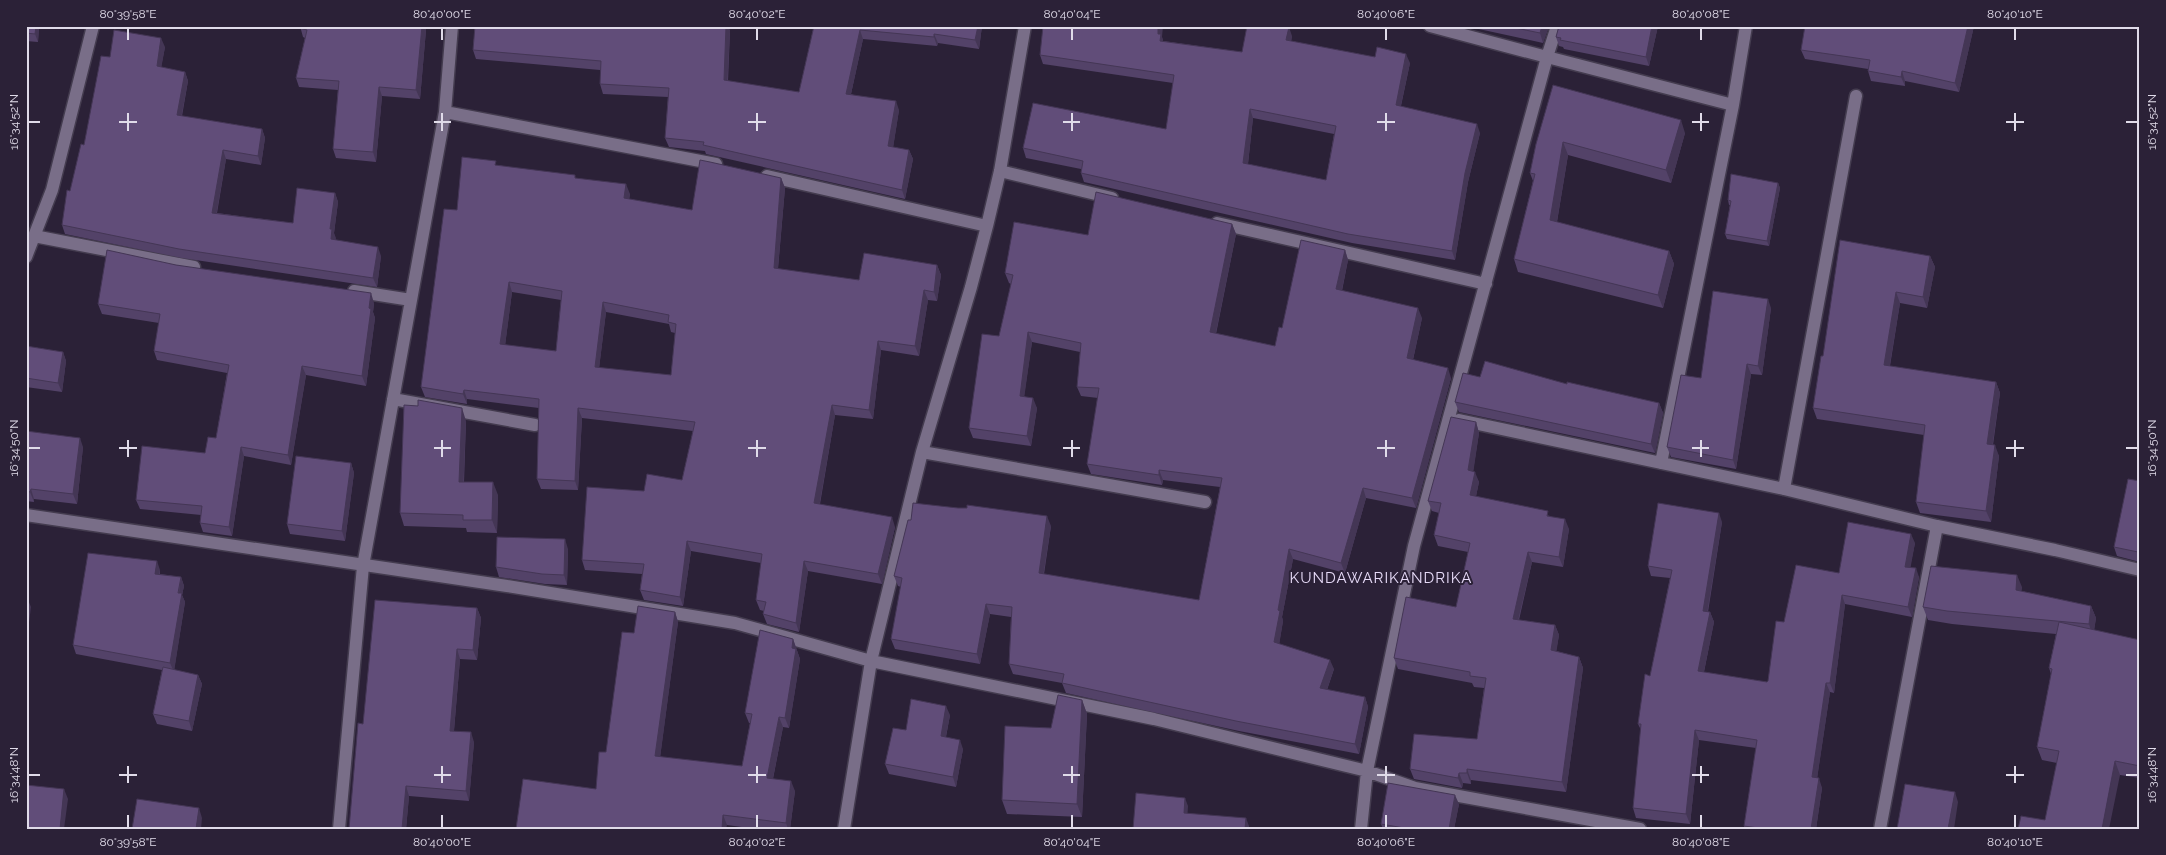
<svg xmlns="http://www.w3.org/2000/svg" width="2166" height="855" font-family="Raleway,sans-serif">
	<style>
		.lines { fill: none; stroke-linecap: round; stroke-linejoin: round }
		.street-casing { stroke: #443c4f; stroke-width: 15 }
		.street { stroke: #796e88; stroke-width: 12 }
		.wall { fill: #534268; fill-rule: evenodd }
		.shaded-wall { fill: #443655 }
		.building { fill: #614d79; stroke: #443655; fill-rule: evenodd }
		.ticks { fill: none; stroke: #e0dbe9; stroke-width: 2 }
		.labels { text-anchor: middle; stroke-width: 4; stroke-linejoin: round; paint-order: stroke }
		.quarter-label { font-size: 15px; letter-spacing: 1px; fill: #e7dbf8; stroke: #2b2137 }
		.neatline { fill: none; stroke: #e0dbe9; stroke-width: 2 }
		.ticks-label { font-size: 12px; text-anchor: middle; fill: #e0dbe9 }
	</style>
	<rect width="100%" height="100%" fill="#2b2137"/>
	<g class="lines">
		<defs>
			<path id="street" d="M1025,26L1000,171L987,226L971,287L922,452L871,661L1154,719L1367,771L1415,788L1640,829
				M1557,26L1547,57L1733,105
				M445,112L716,164
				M1000,171L1112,198
				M767,176L987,226
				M1217,223L1486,284
				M34,236L194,267
				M26,257L52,190L93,26
				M354,291L411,300
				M393,399L535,425
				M1459,420L1784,489L1937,526L1880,829
				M922,452L1205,502
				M1661,463L1733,105L1746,26
				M1784,489L1856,96
				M26,515L507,586L735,623L871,661L844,829
				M1937,526L2055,550L2140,570
				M339,829L363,566L445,112L452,26
				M1361,829L1367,771L1414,546L1547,57L1430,26"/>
		</defs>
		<use href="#street" class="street-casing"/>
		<use href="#street" class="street"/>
	</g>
	<path class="wall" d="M26,26H39L38,42L26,41Z
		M300,26H424L426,30L420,99L382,96L376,162L336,158L333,149L338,90L299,87L296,78L305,38L303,37Z
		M475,26H728L730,31L728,81L799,92L814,26H982L979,49L938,43L937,46L863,39L851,94L899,110L893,147L909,150L913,159L905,199L706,154L705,151L669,147L665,138L668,97L603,94L600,84V70L476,59L473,50Z
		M1465,26H1549L1543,43Z
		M1559,26H1658L1649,66L1564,49L1563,47L1559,46L1556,37Z
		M1974,26L1959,92L1905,81V86L1871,81L1868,71V69L1805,59L1801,50Z
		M1292,36L1291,41L1375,57L1410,63L1401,106L1480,133L1468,182L1455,260L1352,243L1084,182L1081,173V169L1026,158L1023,148L1166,129L1173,83L1043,64L1040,55L1162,37L1163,41L1242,52ZM1253,118L1334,134L1326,180L1248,164Z
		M165,47L161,67L185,72L188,81L182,116L262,129L265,138L261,165L226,159L217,213L293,223L335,193L338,202L334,233L335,240L381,256L377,287L182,258L65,234L62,225L70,191L84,145L110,57Z
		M1685,133L1671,183L1568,155L1557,222L1669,251L1674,264L1663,308L1518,272L1514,259L1533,181L1530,173L1536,144Z
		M497,165L577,178L630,194L629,199L692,210L781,178L785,188L778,269L859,280L937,265L941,275L937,301L928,300L919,356L881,350L873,419L835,415L820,504L895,527L882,584L808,571L799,632L767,624L763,614L764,611L760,610L756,600L761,563L691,551L683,606L644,600L640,590L642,574L585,570L582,560L644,491L682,480L693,431L582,418L578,490L541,489L537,479L539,408L467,399V404L425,397L421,387L457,210ZM512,292L561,300L556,351L505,345ZM606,312L669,324L671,332L675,333L671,375L599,368Z
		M1778,183L1780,188L1769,246L1727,239L1725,234L1730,205H1729L1728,200Z
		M1232,224L1236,234L1216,334L1275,346L1282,328L1345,250L1348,260L1342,291L1422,318L1413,360L1451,378L1416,508L1366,498L1345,573L1293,559L1282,617L1283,621L1279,644L1334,669L1327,690L1365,697L1368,707L1359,754L1239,731L1066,693L1062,683L1013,674L1009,664L1011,617L990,614L980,664L895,649L891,639L901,587L898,586L894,576L1051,526L1044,574L1199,600L1220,487L1163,480L1162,485L1091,474L1087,464L1098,398L1081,396L1077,387L1080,352L1032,342L1024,396L1037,408L1031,446L973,438L969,428L999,336L1011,284L1009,283L1005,273L1088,235Z
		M1930,256L1935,267L1927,308L1900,303L1890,366L1996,382L2000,393L1993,445L1999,456L1991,522L1920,513L1916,502L1924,435L1817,419L1813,408L1823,356Z
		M176,265L374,303L373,312L375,318L366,386L306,375L291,465L244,456L232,536L203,532L200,523L201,515L140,509L136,500L205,453L216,438L227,373L157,360L154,351L159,323L102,314L98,304Z
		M1771,308L1762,375L1751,374L1736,469L1671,457L1667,447L1701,378Z
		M26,346L63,352L66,361L62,392L26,387Z
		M1480,377L1567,384L1659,403L1663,413L1655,453L1459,412L1455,402Z
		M466,421L464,482L498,495L497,533L467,532L466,528L404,526L400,513Z
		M1476,422L1479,433L1473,471L1479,482L1476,496L1550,516L1569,529L1563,567L1532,562L1519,620L1555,625L1559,635L1556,651L1579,657L1583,668L1566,792L1471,780V784L1463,783L1462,788L1414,779L1410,769L1477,739L1484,688L1474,687L1472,683L1398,669L1394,658L1456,607L1468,552L1438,546L1434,535L1439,513L1432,511L1428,501Z
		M26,431L83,447L77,504L34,499V502L26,501Z
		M351,463L354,473L345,541L290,534L287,524Z
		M2140,481V562L2117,556L2114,547Z
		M1722,522L1708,612H1710L1714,622L1704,672L1767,682L1768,681L1784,622L1839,573L1915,543L1910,567L1919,577L1912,617L1845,604L1834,693L1830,692L1817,778L1822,788L1816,829H1745L1744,826L1756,748L1699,740L1690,824L1636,818L1633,808L1641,730L1638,724L1650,676L1670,578L1651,576L1648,566Z
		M568,549L567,585L545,584L499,577L496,567Z
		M160,570V574L181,577L184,586L182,595L185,602L174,670L198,675L202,684L192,731L157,724L153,714L162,670L76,654L73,645Z
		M2022,587L2021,591L2091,606L2096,618L2094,630L2140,640V778L2120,775L2045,820L2057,763L2042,760L2037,747L2051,674L2049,668L2056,634L1952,624L1928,620L1923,607Z
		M477,608L481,618L477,660L460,659L454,731L474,742L469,801L409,796L406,829H349L363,724Z
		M675,612L678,622L660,757L742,766L750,723H749L745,713L793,639L800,659L789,728L783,727L773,779L795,791L790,829H756L727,825L596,789L606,752L634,633Z
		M1082,700L1087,714L1082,817L1007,814L1002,800L1051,728Z
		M950,715L946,737L963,749L956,787L889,774L885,764L906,730Z
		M1459,804L1454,829H1383L1381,824Z"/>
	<path class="shaded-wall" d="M36,26H39L38,42L35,34Z
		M422,26H424L426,30L420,99L416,90Z
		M726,26H728L730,31L727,89L724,80Z
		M978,26H982L979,49L975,40Z
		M1158,26H1163L1162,37L1164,44L1163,50L1158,34Z
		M1542,26H1549L1543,43L1540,33Z
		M1652,26H1658L1649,66L1646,57Z
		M1968,26H1974L1959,92L1955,83Z
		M1289,27L1292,36L1290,49L1286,40Z
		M860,30L863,39L849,103L846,94Z
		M934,34L938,43L937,46L934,37Z
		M161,38L165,47L160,75L157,66Z
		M1406,54L1410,63L1399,114L1396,105Z
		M1902,71L1905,81V86L1901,77Z
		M185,72L188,81L180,124L177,115Z
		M379,87L382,96L376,162L373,152Z
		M896,101L899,110L892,155L888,146Z
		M1250,109L1253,118L1247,172L1243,163Z
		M1681,120L1685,133L1671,183L1666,170Z
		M1477,124L1480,133L1468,182L1455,260L1452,251L1465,173Z
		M262,129L265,138L261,165L258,156Z
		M1563,142L1568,155L1555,233L1550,220Z
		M223,150L226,159L215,222L212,213Z
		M909,150L913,159L905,199L902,190Z
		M781,178L785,188L777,278L774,268Z
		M1778,183L1780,188L1769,246L1767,241Z
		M626,184L630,194L628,208L624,198Z
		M335,193L338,202L334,233L336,238L334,248L331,239L330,229Z
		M1232,224L1236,234L1214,342L1210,332Z
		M378,247L381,256L377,287L373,278Z
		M1345,250L1348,260L1340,299L1336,289Z
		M1669,251L1674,264L1663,308L1658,295Z
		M1930,256L1935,267L1927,308L1923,297Z
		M937,265L941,275L937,301L934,292Z
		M509,282L512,292L504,354L500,344Z
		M924,290L928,300L919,356L915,346Z
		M1896,292L1900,303L1888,376L1884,365Z
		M371,293L374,303L373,312L375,318L366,386L362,376L369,308Z
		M1768,299L1771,308L1762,375L1758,366Z
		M603,302L606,312L598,377L595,367Z
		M1418,308L1422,318L1411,368L1407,358Z
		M1028,332L1032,342L1023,406L1020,396Z
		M878,341L881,350L873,419L869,410Z
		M63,352L66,361L62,392L58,383Z
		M1747,364L1751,374L1736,469L1733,460Z
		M302,366L306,375L291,465L288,455Z
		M1448,368L1451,378L1416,508L1412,498Z
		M1996,382L2000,393L1991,455L1987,444Z
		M464,390L467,399V404L463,394Z
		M1033,398L1037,408L1031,446L1027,436Z
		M1659,403L1663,413L1655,453L1651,444Z
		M832,405L835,415L818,513L814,503Z
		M462,408L466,421L463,494L459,482Z
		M578,408L582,418L578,490L575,481Z
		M1476,422L1479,433L1472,481L1468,470Z
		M80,438L83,447L77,504L73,494Z
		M1995,445L1999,456L1991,522L1986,511Z
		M241,447L244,456L232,536L229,527Z
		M351,463L354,473L345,541L342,531Z
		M1159,470L1163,480L1162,485L1159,475Z
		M1475,472L1479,482L1474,506L1470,495Z
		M493,482L498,495L497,533L492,520Z
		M1363,488L1366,498L1345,573L1341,563Z
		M31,489L34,499V502L30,492Z
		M1719,513L1722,522L1706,620L1703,611Z
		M1047,516L1051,526L1042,583L1039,573Z
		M892,517L895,527L882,584L878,574Z
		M1565,519L1569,529L1563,567L1559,557Z
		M1911,534L1915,543L1909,576L1905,567Z
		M565,539L568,549L567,585L564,575Z
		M687,541L691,551L683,606L680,597Z
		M1289,549L1293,559L1282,617L1283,621L1278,652L1274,642L1278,610Z
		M1528,552L1532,562L1516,629L1513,619Z
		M157,561L160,570L158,582L155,574Z
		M804,561L808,571L799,632L796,623Z
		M1916,568L1919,577L1912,617L1908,607Z
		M2017,575L2022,587L2020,602L2016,590Z
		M181,577L184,586L182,595L185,602L174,672L170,663Z
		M1842,595L1845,604L1834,693L1830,683Z
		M28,600L31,607L26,646V616Z
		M986,604L990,614L980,664L977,654Z
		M2091,606L2096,618L2093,637L2089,624Z
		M477,608L481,618L477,660L473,650Z
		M675,612L678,622L659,766L655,756Z
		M1710,612L1714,622L1702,681L1698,671Z
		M1555,625L1559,635L1555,661L1551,650Z
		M793,639L800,659L789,728L785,718Z
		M457,649L460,659L453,741L450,731Z
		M1579,657L1583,668L1566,792L1562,782Z
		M1330,660L1334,669L1324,698L1320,688Z
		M198,675L202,684L192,731L189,721Z
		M1826,683L1830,692L1816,786L1812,777Z
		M1365,697L1368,707L1359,754L1355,744Z
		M1082,700L1087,714L1082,817L1077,804Z
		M946,706L950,715L944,746L941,736Z
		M779,717L783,727L771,788L767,778Z
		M1695,730L1699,740L1690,824L1686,814Z
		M471,732L474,742L469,801L466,791Z
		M960,740L963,749L956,787L953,777Z
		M2115,761L2120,775L2109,829H2102Z
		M1467,769L1471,780V784L1467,773Z
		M1459,773L1463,783L1462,788L1458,778Z
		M1819,778L1822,788L1816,829H1811Z
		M791,781L795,791L790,829H788L786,823Z
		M406,786L409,796L406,829H402Z
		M64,789L68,799L64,829H60Z
		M1955,792L1958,802L1954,829H1948Z
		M1455,795L1459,804L1454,829H1449Z
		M1185,798L1188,806L1187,822L1184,813Z
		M199,808L202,818L201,829H196Z
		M723,815L727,825L726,829H722Z
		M1246,818L1249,826V829H1245Z"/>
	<path class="building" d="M26,26H36L35,34L26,33Z
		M300,26H422L416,90L379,87L373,152L333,149L339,81L296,78L307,30L299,28Z
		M475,26H726L724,80L799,92L814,26H978L975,40L934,34V37L860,30L846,94L896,101L888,146L909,150L902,190L703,145L704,142L665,138L669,88L600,84L601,61L473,50Z
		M1043,26H1158V34H1161L1160,41L1242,52L1247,26H1286L1289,27L1286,40L1375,57L1377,47L1406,54L1396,105L1477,124L1465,173L1452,251L1348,234L1081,173L1083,161L1023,148L1033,103L1166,129L1174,75L1040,55ZM1250,109L1336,126L1326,180L1243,163Z
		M1506,26H1542L1540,33Z
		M1559,26H1652L1646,57L1560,40L1561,38L1556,37Z
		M1805,26H1968L1955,83L1902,71L1901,77L1868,71L1870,60L1801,50Z
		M114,30L161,38L157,66L185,72L177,115L262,129L258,156L223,150L212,213L293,223L297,188L335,193L330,229H332L331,239L378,247L373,278L179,249L62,225L67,190L70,191L81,144L84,145L101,56L110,57Z
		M1553,85L1681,120L1666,170L1563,142L1550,220L1669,251L1658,295L1514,259L1535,174L1530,173L1536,144Z
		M462,157L496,161L495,165L575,175V178L626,184L624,198L692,210L700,160L710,162L781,178L774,268L859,280L864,253L937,265L934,292L924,290L915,346L878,341L869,410L832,405L814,503L892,517L878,574L804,561L796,623L763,614L766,602L756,600L762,554L687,541L680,597L640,590L644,564L582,560L587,487L644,491L647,474L682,480L695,422L578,408L575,481L537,479L539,399L464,390L463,394L421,387L444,209L457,210ZM509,282L562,291L556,351L500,344ZM603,302L669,315L668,322L676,324L671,375L595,367Z
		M1731,174L1778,183L1767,241L1725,234L1731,201L1728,200Z
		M1096,192L1232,224L1210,332L1275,346L1279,327L1282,328L1301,240L1345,250L1336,289L1418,308L1407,358L1448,368L1412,498L1363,488L1341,563L1289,549L1278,610L1280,611L1274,642L1330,660L1320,688L1365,697L1355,744L1236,721L1062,683L1064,674L1009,664L1012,607L986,604L977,654L891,639L902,578L894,576L908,520H911L913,503L958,508H967V505L1047,516L1039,573L1199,600L1222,478L1159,470V475L1087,464L1099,388L1077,387L1081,343L1028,332L1020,396L1033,398L1027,436L969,428L982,334L999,336L1013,275L1005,273L1014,222L1088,235Z
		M1840,240L1930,256L1923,297L1896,292L1884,365L1996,382L1987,444L1995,445L1986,511L1916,502L1925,425L1813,408L1821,356H1823Z
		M107,250L176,265L371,293L369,308L371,309L362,376L302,366L288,455L241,447L229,527L200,523L202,506L136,500L142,446L205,453L208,437L216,438L229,365L154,351L160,314L98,304Z
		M1713,291L1768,299L1758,366L1747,364L1733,460L1667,447L1681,375L1701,378Z
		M26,346L63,352L58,383L26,378Z
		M1485,361L1567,384V382L1659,403L1651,444L1455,402L1463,373L1480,377Z
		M418,400L462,408L459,482H493L492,520H463V515L400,513L404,405L418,406Z
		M1451,417L1476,422L1468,470L1475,472L1470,495L1548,511L1547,516L1565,519L1559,557L1528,552L1513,619L1555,625L1551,650L1579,657L1562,782L1467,769V773H1459L1458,778L1410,769L1414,734L1477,739L1486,678L1470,676V672L1394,658L1406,597L1456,607L1470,543L1434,535L1441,503L1428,501Z
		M26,431L80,438L73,494L31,489L30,492L26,491Z
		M296,456L351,463L342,531L287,524Z
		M2128,479L2140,481V554L2138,552L2114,547Z
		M1658,503L1719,513L1703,611L1710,612L1698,671L1767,682L1768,681L1776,621L1784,622L1796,565L1839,573L1848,522L1911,534L1905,567L1916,568L1908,607L1842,595L1830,683H1826L1812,777L1819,778L1811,829H1766L1744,826L1757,740L1695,730L1686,814L1633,808L1641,724H1638L1645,674L1650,676L1672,570L1648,566Z
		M497,537L565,539L564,575L542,574L496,567Z
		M88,553L157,561L155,574L181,577L178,593H182L170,663L73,645Z
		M1931,566L2017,575L2016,590L2091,606L2089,624L1947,611L1923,607Z
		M26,599L28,600L26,616Z
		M375,600L477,608L473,650L457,649L450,731L471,732L466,791L406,786L402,829H349L358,723L363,724Z
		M638,606L675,612L655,756L742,766L752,714L745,713L760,630L793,639L792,648L796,649L785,718L779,717L767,778L791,781L786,823L723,815L722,829H516L523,779L596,789L599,752H606L622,632L634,633Z
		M2059,622L2140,640V766L2115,761L2102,829H2018L2021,816L2045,820L2059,751L2037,747L2052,669L2049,668Z
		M163,667L198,675L189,721L153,714Z
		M1058,695L1082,700L1077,804L1002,800L1005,726L1051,728Z
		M911,699L946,706L941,736L960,740L953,777L885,764L893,728L906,730Z
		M1388,783L1455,795L1449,829H1410L1381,824Z
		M1905,784L1955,792L1948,829H1897Z
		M26,785L64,789L60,829H26Z
		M1136,793L1185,798L1184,813L1246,818L1245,829H1133Z
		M137,799L199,808L196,829H132Z"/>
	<path class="ticks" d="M128,28V40M442,28V40M757,28V40M1072,28V40M1386,28V40M1701,28V40M2015,28V40M128,113V131M442,113V131M757,113V131M1072,113V131M1386,113V131M1701,113V131M2015,113V131M28,122H40M119,122H137M434,122H451M748,122H766M1063,122H1080M1377,122H1395M1692,122H1709M2006,122H2024M2126,122H2138M128,440V457M442,440V457M757,440V457M1072,440V457M1386,440V457M1701,440V457M2015,440V457M28,448H40M119,448H137M434,448H451M748,448H766M1063,448H1080M1377,448H1395M1692,448H1709M2006,448H2024M2126,448H2138M128,766V783M442,766V783M757,766V783M1072,766V783M1386,766V783M1701,766V783M2015,766V783M28,775H40M119,775H137M434,775H451M748,775H766M1063,775H1080M1377,775H1395M1692,775H1709M2006,775H2024M2126,775H2138M128,815V828M442,815V828M757,815V828M1072,815V828M1386,815V828M1701,815V828M2015,815V828"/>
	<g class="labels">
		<g class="quarter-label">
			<text x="1381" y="583">KUNDAWARIKANDRIKA</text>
		</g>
	</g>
	<rect width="2166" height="855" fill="none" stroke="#2b2137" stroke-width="55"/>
	<rect x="28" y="28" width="2110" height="800" class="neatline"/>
	<g class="ticks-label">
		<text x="128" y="18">80°39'58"E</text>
		<text x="442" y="18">80°40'00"E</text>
		<text x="757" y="18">80°40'02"E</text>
		<text x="1072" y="18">80°40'04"E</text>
		<text x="1386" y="18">80°40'06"E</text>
		<text x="1701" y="18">80°40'08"E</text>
		<text x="2015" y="18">80°40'10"E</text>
		<text transform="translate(14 122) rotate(-90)" y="4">16°34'52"N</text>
		<text transform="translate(2152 122) rotate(-90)" y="4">16°34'52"N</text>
		<text transform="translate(14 448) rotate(-90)" y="4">16°34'50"N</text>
		<text transform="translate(2152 448) rotate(-90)" y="4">16°34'50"N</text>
		<text transform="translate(14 775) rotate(-90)" y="4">16°34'48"N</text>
		<text transform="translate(2152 775) rotate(-90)" y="4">16°34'48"N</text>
		<text x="128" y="846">80°39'58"E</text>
		<text x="442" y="846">80°40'00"E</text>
		<text x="757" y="846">80°40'02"E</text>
		<text x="1072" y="846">80°40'04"E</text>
		<text x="1386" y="846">80°40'06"E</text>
		<text x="1701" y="846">80°40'08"E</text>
		<text x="2015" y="846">80°40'10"E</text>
	</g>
</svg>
